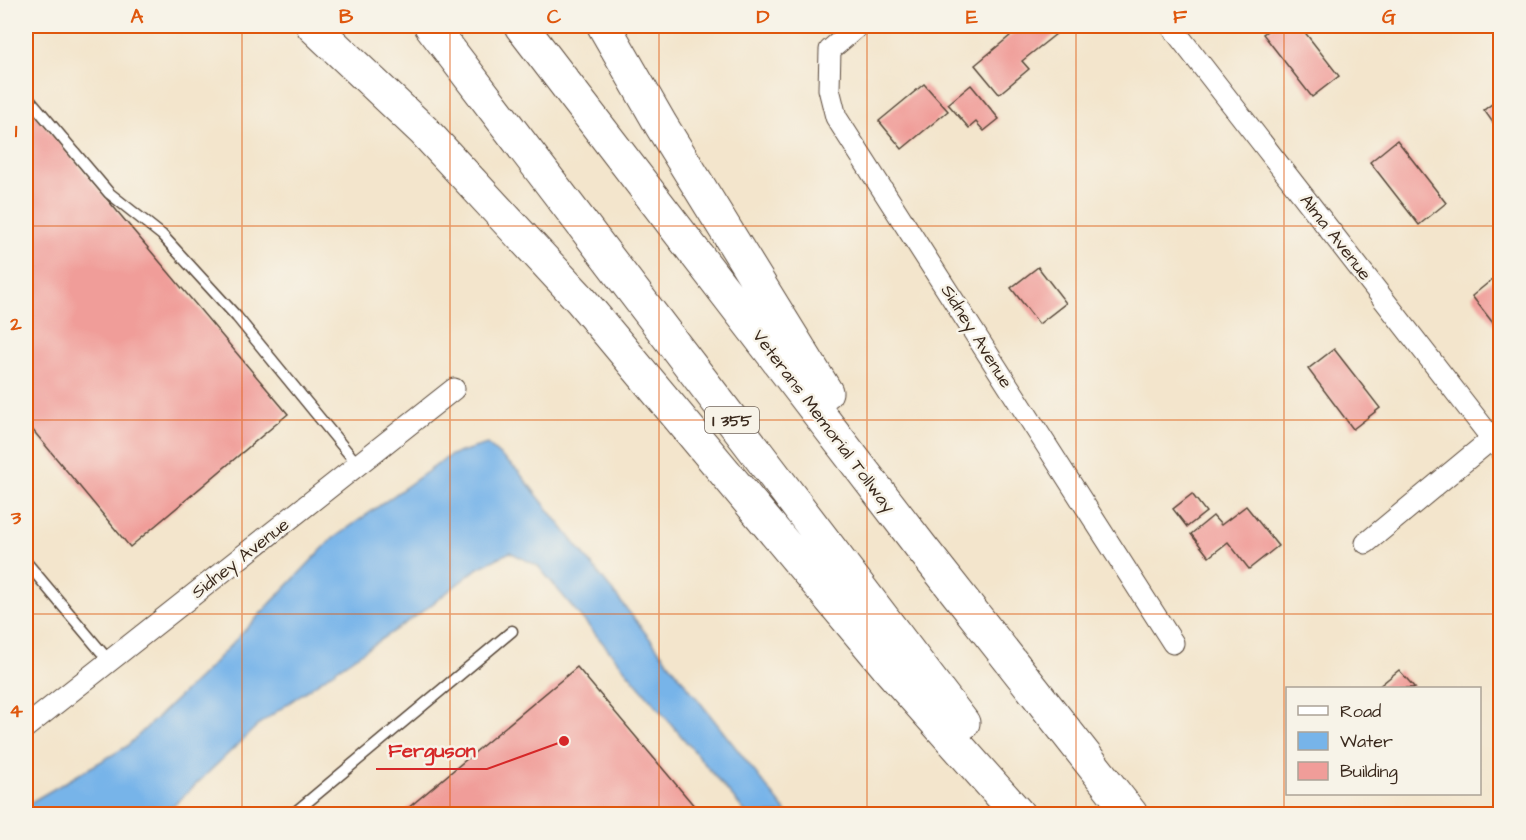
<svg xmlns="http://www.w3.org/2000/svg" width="1526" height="840" font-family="'Architects Daughter',sans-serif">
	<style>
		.water { fill: #77b4e9; stroke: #596f84; stroke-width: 1.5 }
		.building { fill: #f09d99 }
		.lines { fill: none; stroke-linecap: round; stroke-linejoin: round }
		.lane-casing { stroke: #574638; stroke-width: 13 }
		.street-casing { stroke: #574638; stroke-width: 23 }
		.highway-casing { stroke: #574638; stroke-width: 35 }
		.lane { stroke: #fff; stroke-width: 10 }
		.street { stroke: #fff; stroke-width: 21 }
		.highway { stroke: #fff; stroke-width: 33 }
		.grid { fill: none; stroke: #df570d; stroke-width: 1.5; stroke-opacity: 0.55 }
		.labels { text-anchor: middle; stroke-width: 5; stroke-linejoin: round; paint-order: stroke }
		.shield { fill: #f7f3e8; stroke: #73665b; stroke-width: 1.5 }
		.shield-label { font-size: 16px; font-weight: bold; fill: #3b2a1e }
		.street-label { font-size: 18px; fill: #3b2a1e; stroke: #f7f3e8 }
		.leader { fill: none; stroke: #d62828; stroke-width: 2 }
		.callout-dot { fill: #d62828; stroke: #f7f3e8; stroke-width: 2 }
		.callout-label { font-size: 20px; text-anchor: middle; font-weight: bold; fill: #d62828; stroke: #f7f3e8; stroke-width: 5; stroke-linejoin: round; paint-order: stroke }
		.neatline { fill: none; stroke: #df570d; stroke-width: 2 }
		.grid-label { font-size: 20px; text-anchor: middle; font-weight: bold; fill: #df570d }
	</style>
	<rect width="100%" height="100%" fill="#f7f3e8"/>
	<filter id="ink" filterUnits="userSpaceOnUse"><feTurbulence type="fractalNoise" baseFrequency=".0167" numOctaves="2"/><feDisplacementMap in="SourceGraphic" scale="12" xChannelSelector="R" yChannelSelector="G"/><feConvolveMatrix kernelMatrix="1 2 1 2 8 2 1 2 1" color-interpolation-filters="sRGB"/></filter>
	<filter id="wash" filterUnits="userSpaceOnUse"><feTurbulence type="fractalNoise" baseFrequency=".008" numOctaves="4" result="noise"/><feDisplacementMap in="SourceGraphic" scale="24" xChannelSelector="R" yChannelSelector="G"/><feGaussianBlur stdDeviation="1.35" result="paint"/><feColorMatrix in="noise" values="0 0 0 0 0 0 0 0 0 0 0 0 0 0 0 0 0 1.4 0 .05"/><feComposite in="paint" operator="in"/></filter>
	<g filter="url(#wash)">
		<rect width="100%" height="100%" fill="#f3e5cc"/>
		<path class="water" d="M487,444L518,471L788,814H747L538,566L510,552L478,568L422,612L340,667L259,724L165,814H26V805L126,747L204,673L331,540L451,455Z"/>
		<g id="blocks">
			<path class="building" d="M1022,26H1066L1022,61L1029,69L999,94L975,65Z
				M1274,26H1300L1339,76L1312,97L1263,34Z
				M924,84L948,111L902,149L879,121Z
				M971,85L999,119L984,131L976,122L969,128L948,104Z
				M1500,98V129L1499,131L1484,110Z
				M26,103L288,414L130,547L26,422Z
				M1397,140L1446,203L1419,225L1370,162Z
				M1038,267L1066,303L1039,324L1011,288Z
				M1500,273V332L1472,296Z
				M1334,349L1380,408L1353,429L1308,369Z
				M1192,494L1206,512L1187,527L1173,509Z
				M1246,506L1278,546L1249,569L1228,542L1209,557L1191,534L1213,516L1221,525Z
				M577,667L701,814H401Z
				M1399,670L1415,688H1377Z"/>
		</g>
	</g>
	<g filter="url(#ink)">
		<use href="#blocks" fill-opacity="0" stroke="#574638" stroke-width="1.5"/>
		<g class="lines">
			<defs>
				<path id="lane" d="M26,95L109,193L162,235L237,317L358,465
					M26,562L109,661
					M293,814L512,631"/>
				<path id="street" d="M858,26L830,50L829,89L836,117L1173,643
					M1171,26L1500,449
					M1366,543L1500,432
					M26,727L454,389"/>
				<path id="highway" d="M313,26L424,131L580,299L890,670L1018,814
					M431,26L963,723
					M521,26L921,547L1131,814
					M604,26L661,125L826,392"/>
			</defs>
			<use href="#lane" class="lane-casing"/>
			<use href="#street" class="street-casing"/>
			<use href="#highway" class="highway-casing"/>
			<use href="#lane" class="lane"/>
			<use href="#street" class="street"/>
			<use href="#highway" class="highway"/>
		</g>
	</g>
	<path class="grid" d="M242,26V814M450,26V814M659,26V814M867,26V814M1076,26V814M1284,26V814M26,226H1500M26,420H1500M26,614H1500"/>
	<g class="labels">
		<rect class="shield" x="705" y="407" width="54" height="26" rx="4.5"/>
		<g class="shield-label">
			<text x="732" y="426">I 355</text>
		</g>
		<g class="street-label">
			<text transform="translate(1336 237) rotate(52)" y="6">Alma Avenue</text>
			<text transform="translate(977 336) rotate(58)" y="6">Sidney Avenue</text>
			<text transform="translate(824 421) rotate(53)" y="6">Veterans Memorial Tollway</text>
			<text transform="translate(240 558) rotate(-38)" y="6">Sidney Avenue</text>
		</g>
	</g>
	<path class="leader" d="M564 741L487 769H376"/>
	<circle class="callout-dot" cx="564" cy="741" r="6"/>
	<g class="callout-label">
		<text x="432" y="757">Ferguson</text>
	</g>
	<rect width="1526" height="840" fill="none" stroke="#f7f3e8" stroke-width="66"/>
	<rect x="1286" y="687" width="195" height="108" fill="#f7f3e8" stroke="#aca397" stroke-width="1.5"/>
	<rect x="1298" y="706" width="30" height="9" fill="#ffffff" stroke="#aca397" stroke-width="1.5"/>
	<text x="1340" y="717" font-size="18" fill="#3b2a1e">Road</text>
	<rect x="1298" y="732" width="30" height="18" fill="#77b4e9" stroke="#aca397" stroke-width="1.5"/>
	<text x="1340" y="747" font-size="18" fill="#3b2a1e">Water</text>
	<rect x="1298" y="762" width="30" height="18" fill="#f09d99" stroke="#aca397" stroke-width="1.5"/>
	<text x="1340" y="777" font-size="18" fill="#3b2a1e">Building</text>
	<rect x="33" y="33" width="1460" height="774" class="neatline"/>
	<g class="grid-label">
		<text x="137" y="23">A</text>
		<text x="346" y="23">B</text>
		<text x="554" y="23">C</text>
		<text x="763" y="23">D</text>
		<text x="972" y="23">E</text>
		<text x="1180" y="23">F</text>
		<text x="1389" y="23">G</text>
		<text x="16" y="137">1</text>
		<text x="16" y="330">2</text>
		<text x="16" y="524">3</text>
		<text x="16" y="717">4</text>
	</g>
</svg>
